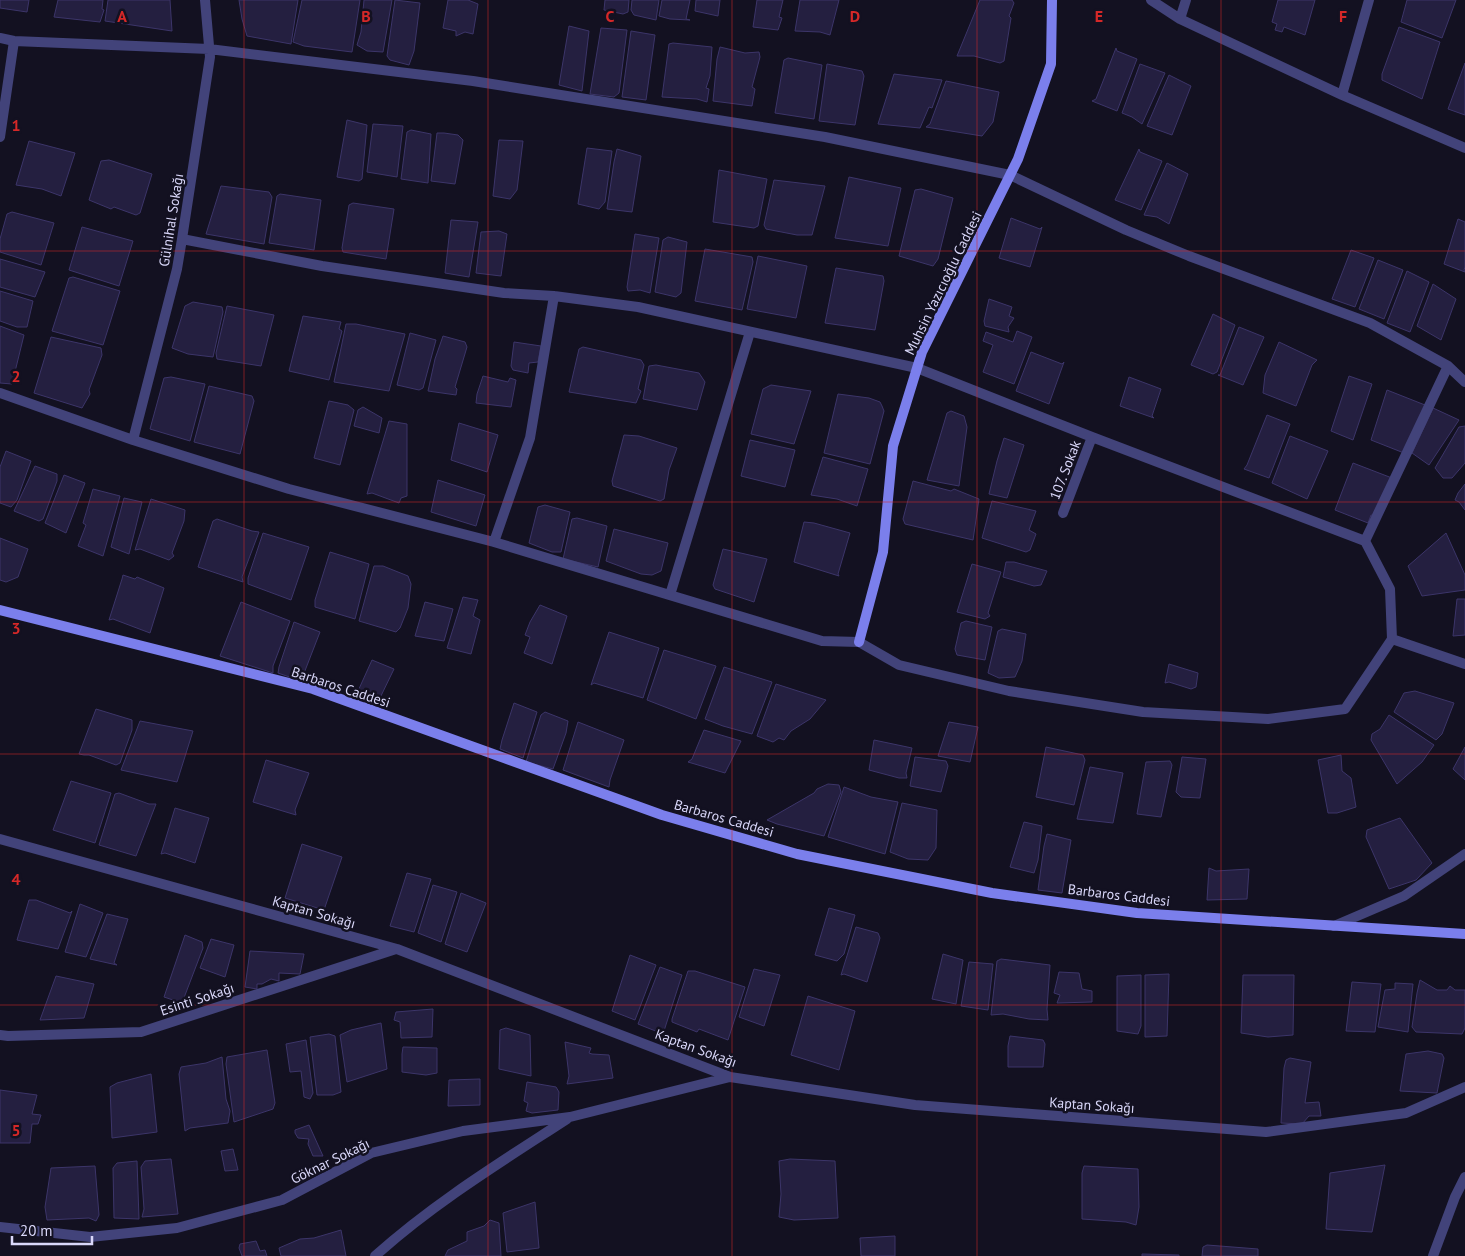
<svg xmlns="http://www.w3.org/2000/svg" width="1465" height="1256" font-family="'PT Sans',sans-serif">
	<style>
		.building { fill: #241f40; stroke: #3c3569 }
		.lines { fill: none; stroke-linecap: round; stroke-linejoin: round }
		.street { stroke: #42437a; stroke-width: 10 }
		.secondary { stroke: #7b7fec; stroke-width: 10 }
		.grid { fill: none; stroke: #d62828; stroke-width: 1; stroke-opacity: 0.55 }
		.labels { text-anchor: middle; stroke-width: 5; stroke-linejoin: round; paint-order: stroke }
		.street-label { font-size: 14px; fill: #d9d7f9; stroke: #131121 }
		.grid-label { font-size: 16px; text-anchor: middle; font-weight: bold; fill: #d62828; stroke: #131121; stroke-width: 5; stroke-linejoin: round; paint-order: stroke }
	</style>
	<rect width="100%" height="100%" fill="#131121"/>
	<path class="building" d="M0,0H29L27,12L0,8Z
		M58,0H103L102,9L104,10L100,22L54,17Z
		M108,0H170L172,31L105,21Z
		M239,0H298L291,44L247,36L242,19Z
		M302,0H360L352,52L304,46L293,42Z
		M364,0H392L383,52L367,51L357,45L361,32Z
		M395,0L420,3L414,51L409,65L390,60L387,56Z
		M448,0H468L478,4L473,34L465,32L456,36V31L443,28Z
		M605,0H629L628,12L623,14L604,10Z
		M632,0H659L656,20L634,15L631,10Z
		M662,0H690L686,19L690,20L670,19L659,16Z
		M696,0H720L718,16L695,11Z
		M757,0H783L779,17L782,18L778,30L753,27Z
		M800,0H839L830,35L820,32L795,31Z
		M980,0H1012L1014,3L1009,16L1011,18L1004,61L1000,63L974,56H957Z
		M1278,0H1315L1305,35L1284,27L1282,32L1275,30L1277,24L1272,22Z
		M1407,0H1456L1442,38L1401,22Z
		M569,26L589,31L582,91L559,85Z
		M1399,27L1440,42L1422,99L1382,80V74Z
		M601,28L627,30L619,93L614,97L590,94Z
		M631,31L655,35L646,100L622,97Z
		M673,43L712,47L710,76L706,88L709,89L707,102L697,99L662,97L669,44Z
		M720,47L745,53L759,52L760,57L752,87L755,89L752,106L713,101L717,59Z
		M1116,48L1117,51L1137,59L1117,111L1092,101L1096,99Z
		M788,58L822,65L814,119L775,113L784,60Z
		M1465,63V115L1448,109Z
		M827,64L862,71L864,76L855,125L819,121Z
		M1140,64L1165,73L1142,124L1132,117L1122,113Z
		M894,74L942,80L932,108L929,107L920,128L878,124Z
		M1169,75L1191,86L1172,135L1147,126Z
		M946,81L999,92L993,122L982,136L926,127L930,124Z
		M347,120L367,125L362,179L359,181L337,177Z
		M373,124L403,126L397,177L367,172Z
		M411,130L431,134L428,183L401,179L407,132Z
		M437,133H444L458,135L463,140L455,184L431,181Z
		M499,140L523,141L517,190L510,199L493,196Z
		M29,141L75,153L61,196L42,189L16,185Z
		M587,148L612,151L605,202L599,209L578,204Z
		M617,149L641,156L632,212L607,209L614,162Z
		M1139,149L1140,152L1162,161L1141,210L1115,200Z
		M109,160L152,174L140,213L136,215L114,207L111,209L89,200L101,161Z
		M1167,163L1188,174L1169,224L1157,217L1144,215Z
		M719,170L767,179L758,226L754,228L713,222Z
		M849,177L901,188L888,246L835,238Z
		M774,180L825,186L812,235H797L766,229L764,225Z
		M221,186L269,192L272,197L264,244L206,234Z
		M921,189L953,198L938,259L933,266L899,256L915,190Z
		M280,194L321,200L314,250L269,243L277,196Z
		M353,203L394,209L386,259L343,252L342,248L349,205Z
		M12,212L54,223L41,265L0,252V239L7,214Z
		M1011,218L1040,229L1042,227L1030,267L999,258Z
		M1458,219L1465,222V267L1464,270L1465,272L1444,264Z
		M451,220L478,222L469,277L445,273Z
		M82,227L133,241L119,286L69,270Z
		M499,231L507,234L501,276L476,273L481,232Z
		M635,234L659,238L650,293L640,290L628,291L627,287Z
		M668,237L687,242L681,293L676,297L655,292L663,240Z
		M705,249L752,257L753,262L742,310L695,301Z
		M1351,250L1374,258L1355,307L1332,299Z
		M758,256L807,266L796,318L747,309Z
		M0,259L45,272L35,297L0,287Z
		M1378,260L1403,270L1384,319L1359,309Z
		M836,268L883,276L884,281L875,330L825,323Z
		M1407,271L1429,282L1410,332L1387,323Z
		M73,277L120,291L103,345L52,331L69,278Z
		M1433,284L1456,299L1441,340L1417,326Z
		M0,291L33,301L27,327H17L0,321Z
		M989,299L1012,307L1009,316L1014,318L1008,327L1009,332L985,326L984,321Z
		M193,302L222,307L223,312L213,357L188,354L172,348L185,306Z
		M227,306L274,315L261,366L217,359L216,353Z
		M1213,314L1235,325L1217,372L1213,374L1191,365Z
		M303,316L341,322L339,329L342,331L329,380L289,371Z
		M346,324H356L405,334L389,391L334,382Z
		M0,326L24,335L12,384L0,383Z
		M1239,327L1264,337L1243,385L1218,375H1220Z
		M1017,331L1032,337L1014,384L983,372L993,345L983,341L986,332L1013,342Z
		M410,333L436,340L423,388L419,390L397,385Z
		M443,336L465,342L467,347L455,387L457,389L456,395L428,391L435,359Z
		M51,337L101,348L102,355L89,390L90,394L82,408L34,393Z
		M514,342L541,346L538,362L529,363L528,373L513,370L511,366Z
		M1279,342L1317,360L1312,365L1296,406L1263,393L1265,375Z
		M583,347L641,360L644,365L638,389L641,391L636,403L569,392L579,349Z
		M1031,352L1062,364L1064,362L1049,404L1016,391Z
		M656,365L699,373L705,382L697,410L643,399L649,366Z
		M483,376L508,382L510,378L516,380L511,407L476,403L477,394Z
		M1349,376L1372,384L1353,440L1331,431Z
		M171,377L205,384L190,441L150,429L164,378Z
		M1129,377L1161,389L1152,416L1154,418L1120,406Z
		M771,385L811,391L794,444L751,434L763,389Z
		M209,386L252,396L254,401L240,454L194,442Z
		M1387,390L1425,405L1404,453L1371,440Z
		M838,394L869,398L880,402L882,406L884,411L870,464L824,453Z
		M329,401L348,405L354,410L340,465L314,458Z
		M363,407L382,418L379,433L354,426L358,410Z
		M1433,408L1459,420L1429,465L1412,453Z
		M951,411L964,416L967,427L959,486L927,480L947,413Z
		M1267,415L1290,424L1269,478L1244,469L1247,465Z
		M389,421L407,424V496L401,498L399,503L372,493L367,494Z
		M459,423L498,435L487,472L451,460Z
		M1465,426V463L1452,478H1443L1435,468L1459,427Z
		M624,435L639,436L677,448L669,470L664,499L660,501L613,486L612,481Z
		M1290,436L1328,451L1307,499L1272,483Z
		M1004,438L1024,445L1007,498L989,494L997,461Z
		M750,440L795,450L785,487L741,476Z
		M6,451L31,461L17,500L11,507L0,503V467Z
		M823,457L868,469L857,506L837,499L811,495Z
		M1353,463L1392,478L1375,516L1371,515L1368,523L1335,510Z
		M35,466L57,474V481L43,519L39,521L14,511Z
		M64,475L85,483L66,533L45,523Z
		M438,480L485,495L476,526L431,512Z
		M913,481L951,491L954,489L979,499L973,540L905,524L903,519Z
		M1465,484V510L1459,502L1455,500L1458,493Z
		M93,489L120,496L103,556L78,546L86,525L83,523Z
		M124,498L142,502L129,554L111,547Z
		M151,499L185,510L184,521L172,553L174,556L169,560L140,549L135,550Z
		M992,501L1036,511L1029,530L1036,534L1030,550L1026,552L982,538Z
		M545,505L570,512L561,552H552L529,543L538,507Z
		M577,518L607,526L598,567L563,559L572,519Z
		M217,519L252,531L259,532L242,577L243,582L198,567L213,521Z
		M804,522L814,523L850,533L838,574L839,576L794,562Z
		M614,529L668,543L661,571L652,575L641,574L606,561Z
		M263,533L309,547L291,600L248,584V578Z
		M1446,533L1465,575V590L1422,596L1408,566Z
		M0,538L28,549L18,577L6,582L0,580Z
		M723,549L767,559L754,602L715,589L713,585Z
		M330,552L369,564L355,619L315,607V600Z
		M1006,562H1014L1047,571L1041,585L1034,586L1003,577Z
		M972,564L1001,572L988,613L990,616L985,619L957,612Z
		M374,566H383L408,576L411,584L408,608L400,628L396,632L359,621Z
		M123,575L135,579L137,577L164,588L150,633L113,619L109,620L122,579Z
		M463,597L478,600L473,616L480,620L471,654L447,648Z
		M1457,599H1465V635L1453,636Z
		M241,602L290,621L273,666V673L220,656Z
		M425,602L453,609L444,641L415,636Z
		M540,605L567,616L552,664L524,653L530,637L525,635L530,622Z
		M966,621L992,627L985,660L957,655L955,649L961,623Z
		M294,622L320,632L301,681L278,673L279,667Z
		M1002,629L1026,634L1022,661L1015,677L999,678L988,673L998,631Z
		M609,632L659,648L643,698L594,683L591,685Z
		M664,650L716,666L696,719L647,700Z
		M372,660L394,669L378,702L360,695L358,691Z
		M1169,664L1198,673L1196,687L1191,689L1169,682L1165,683Z
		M724,667L772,682L752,734L723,726L705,719Z
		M776,684L826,700L810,719L791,731L784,740L779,738L773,742L757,736Z
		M1415,691L1454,703L1442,734L1436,740L1394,712L1404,693Z
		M514,703L537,712L523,758L500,749L502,740Z
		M96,709L132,720V730L120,763L116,765L89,755H84L79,754Z
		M545,712L568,721L566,733L553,769L526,762L541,715Z
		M1389,715L1434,745L1422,762L1397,784L1371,740L1372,734L1380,729Z
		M140,721L193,731L177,782L121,770Z
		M578,722L624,740L610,780L609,787L563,770Z
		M949,722L978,727L970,762L938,756Z
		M704,730L741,741L725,773L688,762L692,759Z
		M874,740L912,748L906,773L907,778H899L869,770Z
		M1046,747L1083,755L1085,760L1074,805L1036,797Z
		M1465,747V780L1453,769Z
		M1341,755L1342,771L1351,778L1356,807L1337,813H1328L1318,760Z
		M915,757L946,761L948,766L941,792L910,786Z
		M1182,757L1206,759L1200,798L1181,797L1176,792Z
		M266,760L309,773L295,810L296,815L253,802Z
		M1170,761L1172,765L1161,817L1137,814L1146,762Z
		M1090,767L1123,773L1113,823L1077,819Z
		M71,781L111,793L95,843L53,830Z
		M828,784L839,785L841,792L824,836L777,824L767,820L814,793L817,789Z
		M844,787L871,797L898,802L885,854L828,837Z
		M119,793L149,804H156L136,856L99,845L115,794Z
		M902,803L937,810L936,848L928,860L908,859L890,852Z
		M175,808L209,818L195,863L165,853L161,854Z
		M1400,818L1432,863L1416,880L1389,889L1366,837L1367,830Z
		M1024,822L1042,826L1038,860L1034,873L1010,867Z
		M1047,834L1071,840L1062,893L1038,890L1044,846Z
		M302,844L342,857L324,910L285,898Z
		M1209,868L1216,871L1249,869L1247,899L1207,900Z
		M407,873L431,879L414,932L390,926Z
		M433,885L457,892L441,942L418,933Z
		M461,893L486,903L467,952L445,944Z
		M29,900H36L70,913L72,911L58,949L17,940Z
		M80,904L103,913L86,957L65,952Z
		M829,908L855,915L844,954L837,961L815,955Z
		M107,914L128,919L114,963L117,965L90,959Z
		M856,927L878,933L880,938L867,982L844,974L841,975Z
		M185,935L202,942L203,948L182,1003L164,997Z
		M211,939L234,945L225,977L200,968Z
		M250,951L304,954L300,974L279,973V981L271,979L262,984H257V989L245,987Z
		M943,954L963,960L956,1004L932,999Z
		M630,955L656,965L635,1020L612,1011Z
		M1001,959L1050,965L1047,1009L1048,1020L1029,1019L1003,1014L991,1015L997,961Z
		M969,962L993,964L988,1010L961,1006Z
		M660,967L682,975L663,1034L638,1024Z
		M754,969L780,975L764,1026L739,1017Z
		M688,971H695L745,987L728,1040L699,1029L697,1032L672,1022V1019Z
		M1059,972L1079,973L1082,989L1092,991V1002L1057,1003L1060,995L1054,993Z
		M1169,974L1167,1036L1145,1037V975Z
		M1141,975V1026L1138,1034L1117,1031V976Z
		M1243,975H1294L1293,1035L1268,1037L1241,1033Z
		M56,976L94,984L84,1018L40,1020Z
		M1420,980L1437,990H1447L1450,986L1455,990H1465V1028L1462,1034L1416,1032L1412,1027L1417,993Z
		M1352,982L1381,984L1375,1032L1346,1031Z
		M1395,983L1413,984L1408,1032L1378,1027L1385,990L1395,989Z
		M808,996L855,1011L839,1070L791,1055Z
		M433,1009L432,1037L401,1038L400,1022L394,1020L396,1012Z
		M381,1023L387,1069L347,1082L340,1035L351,1030Z
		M506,1028L530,1035L531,1076L499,1069L500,1030Z
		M329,1034L335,1036L341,1092L333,1095H317L310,1037Z
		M1010,1036L1043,1040L1045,1044L1043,1067H1008V1046Z
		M306,1040L313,1093L310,1099L304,1097L301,1071L290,1072L286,1044Z
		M565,1042L591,1048L589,1053L592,1054L609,1055L613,1078L567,1084L569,1076Z
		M403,1047L437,1048V1073L426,1075L402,1072V1054Z
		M267,1050L275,1103L273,1109L234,1122L226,1064L227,1057Z
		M1428,1051L1442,1054L1444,1058L1437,1093L1400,1091L1406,1054Z
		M222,1057L226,1099L230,1111L228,1123L190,1128L185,1131L179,1074L181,1067L206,1063Z
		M1290,1058L1311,1062L1305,1103L1319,1102L1321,1116H1309L1302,1124L1281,1123L1284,1068L1286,1060Z
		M151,1074L157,1132L112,1138L110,1087L117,1083Z
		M480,1079V1105L448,1106L449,1080Z
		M527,1082L556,1087L559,1092L558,1110L532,1113L526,1111L528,1103L524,1101Z
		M0,1090L37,1095L32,1114L41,1115L38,1124H32L30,1143H0Z
		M309,1125L323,1156H313L308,1144L309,1139L298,1138L295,1133V1130Z
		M233,1149L238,1170L225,1171L221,1151Z
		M171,1159L178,1214L142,1217L144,1209L141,1167L145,1161Z
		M790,1159L835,1161L838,1218L794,1220L779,1217L781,1194L779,1161Z
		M137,1161L139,1219L114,1218L113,1168L117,1163Z
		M1385,1165L1372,1232L1326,1229L1330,1173Z
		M95,1166L99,1215L96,1221L89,1218L47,1220L45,1207L51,1168Z
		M1084,1166L1138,1169L1139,1207L1136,1225L1126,1222L1082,1219V1173Z
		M535,1202L539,1248L507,1252L503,1213Z
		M490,1220L499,1223L501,1256H445L448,1250L467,1241V1232L484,1226Z
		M341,1230L346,1256H281L279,1248L300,1239L314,1238Z
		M895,1236V1256H861L860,1238Z
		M256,1241L260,1251L265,1250L267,1256H242L239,1248L240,1244Z
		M1207,1245L1258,1249V1256H1202L1203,1247Z
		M1142,1254L1179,1255V1256H1142Z"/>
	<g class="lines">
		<path class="street" d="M1151,0L1180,19L1342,95L1465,148
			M1180,19L1186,0
			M0,38L14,41L209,49L473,81L825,137L1010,175L1126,230L1189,256L1370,323L1448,366L1465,382
			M1342,95L1369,0
			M0,137L14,41
			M0,393L133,440L289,489L494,542L822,641L859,642L899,665L1009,691L1143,712L1268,719L1345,709L1392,639L1390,589L1365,541L1092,437L917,368L638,307L554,296L504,293L322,266L182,239
			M133,440L177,269L182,239L210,57L205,0
			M1063,513L1092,437
			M1365,541L1448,366
			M494,542L530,438L554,296
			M670,595L750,332
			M1392,639L1465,664
			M0,839L397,949L730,1077L915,1105L1266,1132L1406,1113L1465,1087
			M1334,926L1404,896L1465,854
			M0,1035L8,1036L141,1032L396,949
			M0,1227L90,1237L177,1228L282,1200L371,1153L463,1131L570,1117L730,1077
			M375,1256C434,1203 501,1162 567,1119
			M1433,1256L1455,1197L1465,1177"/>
		<path class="secondary" d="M0,610L313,689L662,815L797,854L992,893L1137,913L1465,934
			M859,642L883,552L893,446L922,352L1018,159L1051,64L1052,0"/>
	</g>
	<path class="grid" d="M244,0V1256M488,0V1256M732,0V1256M977,0V1256M1221,0V1256M0,251H1465M0,502H1465M0,754H1465M0,1005H1465"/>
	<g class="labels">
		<g class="street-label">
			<text transform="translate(171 220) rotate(-81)" y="5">Gülnihal Sokağı</text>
			<text transform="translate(943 283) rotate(-64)" y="5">Muhsin Yazıcıoğlu Caddesi</text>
			<text transform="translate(1065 470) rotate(-69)" y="5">107. Sokak</text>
			<text transform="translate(341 687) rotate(18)" y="5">Barbaros Caddesi</text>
			<text transform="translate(724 818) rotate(16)" y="5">Barbaros Caddesi</text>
			<text transform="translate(1119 895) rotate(7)" y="5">Barbaros Caddesi</text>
			<text transform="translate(314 912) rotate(16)" y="5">Kaptan Sokağı</text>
			<text transform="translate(197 999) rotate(-18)" y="5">Esinti Sokağı</text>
			<text transform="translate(696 1048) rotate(20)" y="5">Kaptan Sokağı</text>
			<text transform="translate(1092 1105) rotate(4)" y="5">Kaptan Sokağı</text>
			<text transform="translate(330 1161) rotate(-26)" y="5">Göknar Sokağı</text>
		</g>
	</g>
	<g class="grid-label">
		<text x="122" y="22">A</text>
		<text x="366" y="22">B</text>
		<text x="610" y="22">C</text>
		<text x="855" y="22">D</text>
		<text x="1099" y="22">E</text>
		<text x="1343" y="22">F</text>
		<text x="16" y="131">1</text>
		<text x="16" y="382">2</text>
		<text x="16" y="634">3</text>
		<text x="16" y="885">4</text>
		<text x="16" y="1136">5</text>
	</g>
	<path d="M12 1236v8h80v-8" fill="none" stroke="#d9d7f9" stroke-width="2.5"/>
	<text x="20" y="1236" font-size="15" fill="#d9d7f9" stroke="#131121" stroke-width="4" paint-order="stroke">20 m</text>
</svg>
